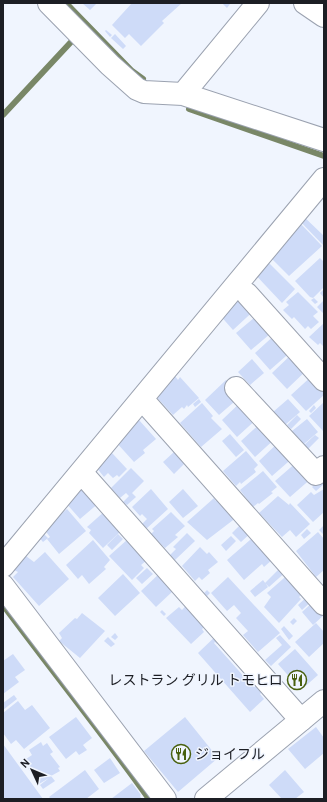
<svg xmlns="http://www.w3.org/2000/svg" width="327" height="802" font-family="Overpass,'Noto Sans JP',sans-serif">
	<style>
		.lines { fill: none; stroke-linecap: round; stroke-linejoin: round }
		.stream { stroke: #798767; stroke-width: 6 }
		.building { fill: #cedbf8 }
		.minor-casing { stroke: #9ba2b0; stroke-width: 24 }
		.primary-casing { stroke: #9ba2b0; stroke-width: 24 }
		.minor { stroke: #fff; stroke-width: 22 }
		.primary { stroke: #fff; stroke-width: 22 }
		.labels { text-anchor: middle; stroke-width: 3; stroke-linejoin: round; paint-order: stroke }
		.poi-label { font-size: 14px; fill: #1c1e24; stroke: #f0f5fe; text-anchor: end }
	</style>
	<rect width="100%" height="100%" fill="#f0f5fe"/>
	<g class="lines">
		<path class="stream" d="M66,3L132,71L143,79
			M189,109L324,156
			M3,115L71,42
			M3,605C51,670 102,733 149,799"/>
	</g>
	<path class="building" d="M82,3H97L90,10Z
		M132,3H182L162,21L164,23L141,46L129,34L125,38L112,25Z
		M222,3H229L230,4L227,8Z
		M106,30L112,35L110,37L105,31Z
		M115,34L126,46L123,49L111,38Z
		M300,213L324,236V246L296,217Z
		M300,223L322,246L289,276L268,255Z
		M264,258L295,289L282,303L252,271Z
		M320,258L324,262V287L313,298L310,297L295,281Z
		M324,289V298L320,293Z
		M243,291L258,307L233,330L218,313Z
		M298,292L318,312L313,316L319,322L311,329L308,326L305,329L294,317L292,319L283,310L289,305L286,302Z
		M314,298L318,302L315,304L311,300Z
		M324,300V314L317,307Z
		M261,312L276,329L251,350L236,333Z
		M324,323V347L320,343L318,345L309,337Z
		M278,332L294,349L270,370L255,353Z
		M295,351L310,367L287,389L272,373Z
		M252,359L264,373L250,385L238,372Z
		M172,372L178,380L180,377L199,398L188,407L187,405L184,409L182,407L173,415L151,391Z
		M314,374L324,385V395L306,411L291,395Z
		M226,380L241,396L219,415L205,400Z
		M199,399L201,402L195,407L193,404Z
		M288,399L300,412L285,425L273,412Z
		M243,400L259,417L237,437L222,420Z
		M324,402V432L309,416Z
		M202,403L213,416L211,418L222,429L201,447L180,423Z
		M314,405L316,408L311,413L309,411Z
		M297,415L301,419L291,429L287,425Z
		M307,419L318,432L304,444L292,431Z
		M139,420L156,439L143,450L145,453L134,462L115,441Z
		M263,421L277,437L255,457L241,441Z
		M230,434L244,450L236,457L222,441Z
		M315,435L319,438L308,449L304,445Z
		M281,440L295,456L272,476L259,461Z
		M246,451L258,465L254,469L256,472L241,484L240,482L236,486L223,471Z
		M174,452L184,464L174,474L163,462Z
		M112,453L127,469L119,477L117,475L113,478L108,473L104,477L96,467Z
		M298,461L313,477L290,497L275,481Z
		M131,468L144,481L132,493L136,497L127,505L123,502L129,496L126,493L120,498L111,488Z
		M263,471L277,487L271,492L273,493L259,504L258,503L253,507L240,490Z
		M320,480L324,484L316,491L312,487Z
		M86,486L100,502L80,519L65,502Z
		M151,489L168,509L146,529L142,524L147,519L142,514L140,516L132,507Z
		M183,489L198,506L183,518L169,502Z
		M324,489V512L313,522L297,505L311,492L314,495Z
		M224,494L241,514L207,540L187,522L214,498L216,501Z
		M278,496L289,505L290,503L310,524L296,537L290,530L282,537L259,513Z
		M67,509L86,531L59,554L47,539L50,537L44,529Z
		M105,511L122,530L103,548L89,533L91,530L87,527Z
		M171,512L185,526L175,535L178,537L165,548L151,534L154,531L152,529Z
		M246,519L255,529L241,542L232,533Z
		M324,525V535L319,530Z
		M307,529L311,533L304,539L301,535Z
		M41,531L48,538L43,542L37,535Z
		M318,532L324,539V570L316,577L296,551Z
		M187,533L195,541L175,560L170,555L176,549L173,547Z
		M258,533L273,559L264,567L262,564L244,580L227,560Z
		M118,534L123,539L112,550L107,545Z
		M231,536L236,541L226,551L221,545Z
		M128,539L147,560L141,565L144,568L132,580L109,556Z
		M93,540L110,560L104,567L106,569L89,584L82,575L78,579L66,565Z
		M200,547L207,554L209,552L218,562L208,570L210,573L202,580L199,577L195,581L182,566Z
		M45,552L69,579L39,606L13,577L18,572L12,569L22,553L34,562Z
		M283,565L288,570L269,587L265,583Z
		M147,568L153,574L142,584L136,578Z
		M162,571L173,591L156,607L141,591Z
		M292,571L308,588L299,597L301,599L279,623L264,607L271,597L267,593Z
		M123,574L140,593L115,616L98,598Z
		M228,577L280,633L258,652L243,635L248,631L236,618L241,613L234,605L227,611L211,593Z
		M263,580L268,587L255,597L250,591Z
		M207,590L210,593L207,596L204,593Z
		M311,593L315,598L302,610L298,605Z
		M191,600L211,621L202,629L204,632L191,644L166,618L179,607L182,610Z
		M313,602L324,615L313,625L302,612Z
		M162,610L166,614L164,616L160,612Z
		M82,613L105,631L80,658L59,641L62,638L59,633L75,618L77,619Z
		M294,618L297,621L293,625L290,622Z
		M316,623L324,632V643L309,657L295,642Z
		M284,626L293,636L289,640L281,629Z
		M221,631L225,637L217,644L215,642L214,643L247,680L250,677L255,682L252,685L254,687L256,686L262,692L260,694L264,699L250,712L198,653Z
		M115,633L118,637L115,640L111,637Z
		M280,635L291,647L271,666L265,660L282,645L276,638Z
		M108,637L115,644L111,647L104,641Z
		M295,649L318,675L301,690L278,664Z
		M13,654L25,670L15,677L19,682L3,694V661Z
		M14,695L17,699L3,710V703Z
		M18,701L25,710L32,705L50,728L24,749L16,740L11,744L3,733V713Z
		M76,717L92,738L83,745L87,750L79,755L76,751L66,759L49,737Z
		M185,717L218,758L178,792L144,751Z
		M316,727L324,738V753L305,769L288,749Z
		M41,742L43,746L47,743L53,752L50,754L60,767L58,768L60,771L51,776L55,781L43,789L40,785L49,778L39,784L23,761L32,755L29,750Z
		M3,744L43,799H3Z
		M110,758L120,773L104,783L94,770Z
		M85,770L99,789L86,799H51L49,797Z
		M285,770L304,792L295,799H282L269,785Z
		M132,783L141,795L140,796L142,799H111Z"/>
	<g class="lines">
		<defs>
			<path id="minor" d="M49,3L110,65L137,89L144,92L183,94L324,140
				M305,3L324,16
				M183,94L258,3
				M247,294L324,380
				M236,388L316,474L324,467
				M142,399L324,604
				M81,472L301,720
				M3,566L324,179
				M3,586L165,799"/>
			<path id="primary" d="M206,799L324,701"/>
		</defs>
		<use href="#minor" class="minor-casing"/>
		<use href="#primary" class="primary-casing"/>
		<use href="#minor" class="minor"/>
		<use href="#primary" class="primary"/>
	</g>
	<defs>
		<symbol id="restaurant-ring" viewBox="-11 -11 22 22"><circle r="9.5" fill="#f0f5fe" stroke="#49610e" stroke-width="1.5"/><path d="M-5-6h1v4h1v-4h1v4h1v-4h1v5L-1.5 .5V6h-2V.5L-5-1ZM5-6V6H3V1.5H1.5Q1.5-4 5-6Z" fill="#49610e"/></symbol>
	</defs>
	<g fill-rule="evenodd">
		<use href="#restaurant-ring" x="286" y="669" width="22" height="22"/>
		<use href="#restaurant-ring" x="170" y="743" width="22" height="22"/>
	</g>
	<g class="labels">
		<g class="poi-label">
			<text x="283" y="685">レストラン グリル トモヒロ</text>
			<text x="195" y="759" text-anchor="start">ジョイフル</text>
		</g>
	</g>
	<rect width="327" height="802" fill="none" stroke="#1c1e24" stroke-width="8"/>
	<g transform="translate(32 770) rotate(314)" stroke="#f0f5fe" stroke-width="3" paint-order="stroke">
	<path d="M0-3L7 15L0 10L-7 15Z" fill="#1c1e24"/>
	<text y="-6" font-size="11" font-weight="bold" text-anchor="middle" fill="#1c1e24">N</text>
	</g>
</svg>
